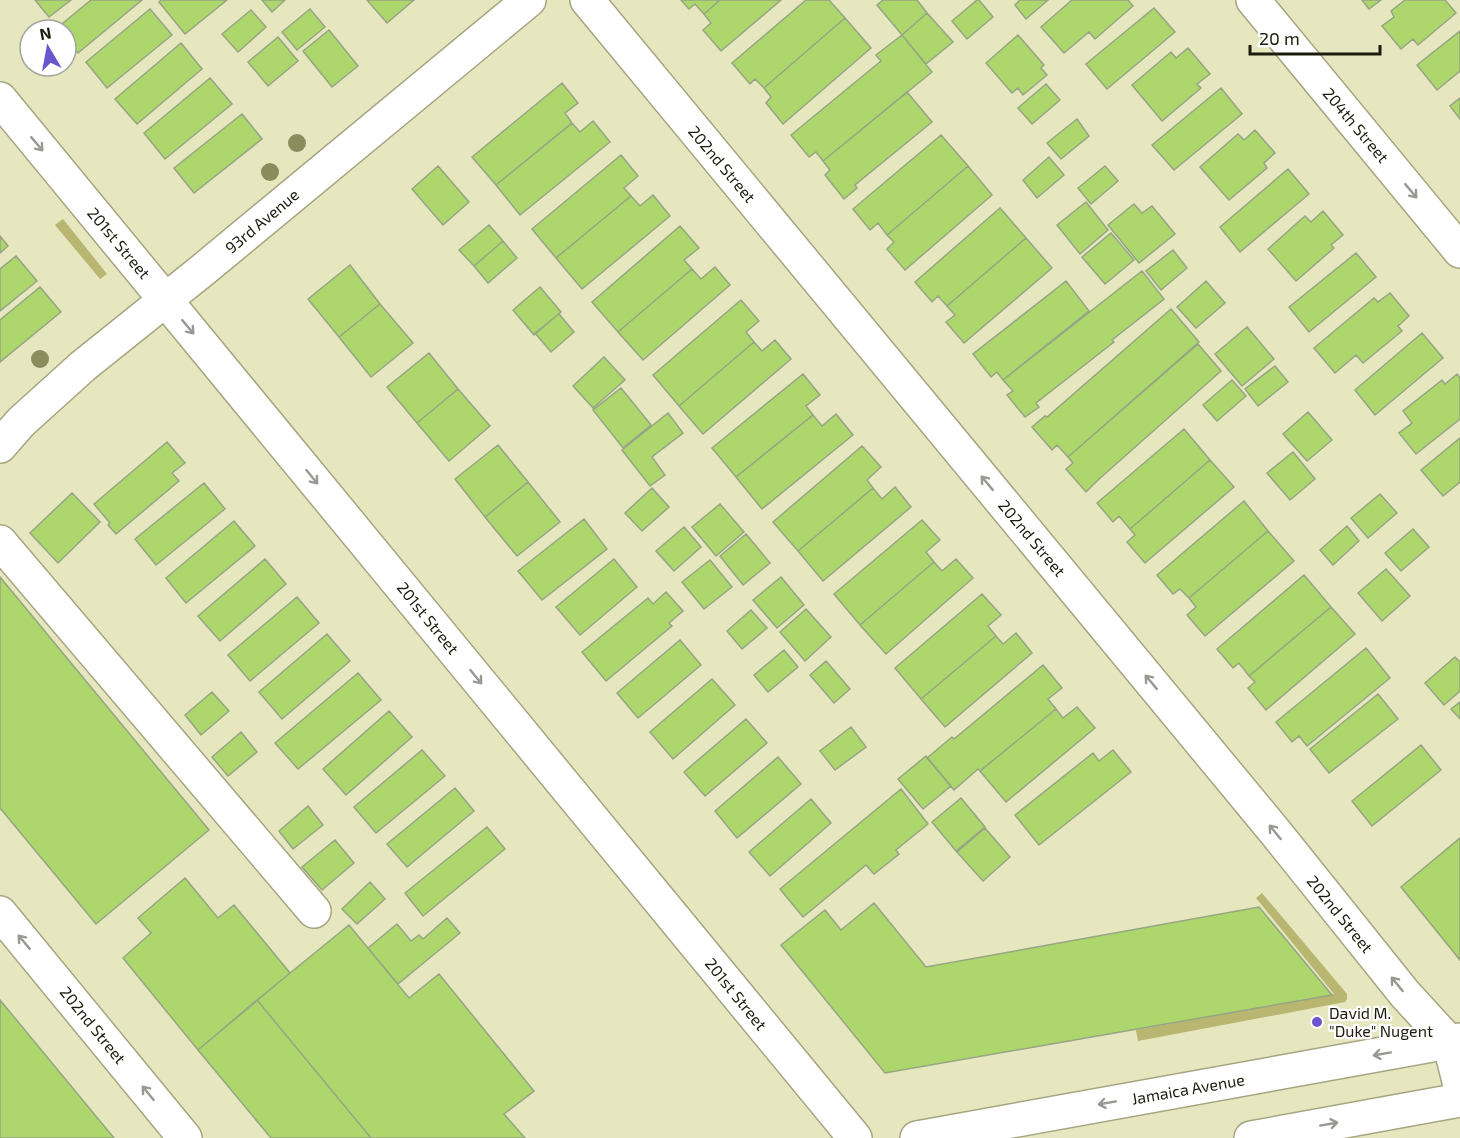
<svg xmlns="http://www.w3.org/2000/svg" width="1460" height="1138" font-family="'Exo 2',sans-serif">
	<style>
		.green { fill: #b8b671 }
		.building { fill: #add66d; stroke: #96a583; stroke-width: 1.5 }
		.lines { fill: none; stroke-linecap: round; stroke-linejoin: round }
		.minor-casing { stroke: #a6a581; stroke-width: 36 }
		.major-casing { stroke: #a6a581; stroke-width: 36 }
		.minor { stroke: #fff; stroke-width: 33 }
		.major { stroke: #fff; stroke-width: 33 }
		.tree { fill: #8c8b5e }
		.oneway { stroke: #999993 }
		.poi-dot { fill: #6b55cf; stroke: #fff; stroke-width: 2 }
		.labels { text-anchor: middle; stroke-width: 4.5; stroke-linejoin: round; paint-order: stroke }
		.street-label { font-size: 16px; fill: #1c1c0e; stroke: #fff }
		.poi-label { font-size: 16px; fill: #1c1c0e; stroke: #fff; text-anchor: start }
	</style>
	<rect width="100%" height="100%" fill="#e6e6bf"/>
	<path class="green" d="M63,219L107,274L100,279L55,225Z
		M1262,893L1347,994V999L1345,1002L1138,1041L1136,1030L1334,994L1256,898Z"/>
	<path class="building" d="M35,0H71L49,17Z
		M91,0H142L78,53L66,39V30H59L57,28Z
		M161,0H227L185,34L159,2Z
		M262,0H285L272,12Z
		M367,0H414L387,23Z
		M681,0H720L704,14L695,4L689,9Z
		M720,0H781L721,51L703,30L711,23L704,14Z
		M806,0H829L845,18L764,88L755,79L750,84L732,63Z
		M883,0H917L927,13L902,35L877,5Z
		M977,0H979L993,17L967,39L952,21Z
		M1020,0H1048L1026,19L1015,5Z
		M1072,0H1128L1133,6L1095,39L1089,32L1064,53L1041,27Z
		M1362,0H1381L1369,9Z
		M1405,0H1445L1456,13L1418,45L1413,39L1401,49L1382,26L1394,17L1391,11Z
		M1154,8L1175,32L1107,89L1086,64Z
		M150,9L172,35L107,88L86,62Z
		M310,9L325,27L297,50L282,32Z
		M251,10L266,27L238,52L222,34Z
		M927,13L953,42L926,64L902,35Z
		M845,18L871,48L783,124L766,103L771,97L764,88Z
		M329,30L358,66L332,87L303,51Z
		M1460,31V71L1437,90L1417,65Z
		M902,35L932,72L823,161L816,152L809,157L791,135L881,61L876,55Z
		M1018,35L1044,65L1041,68L1047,75L1023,95L1018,88L1012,93L986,63Z
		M278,37L298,61L268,86L248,62Z
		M181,43L202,69L137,124L115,99Z
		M1188,48L1210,74L1197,84L1201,88L1162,121L1132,85L1171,52L1176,58Z
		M210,78L232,104L165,159L144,133Z
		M562,83L578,103L565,113L572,123L496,185L472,157Z
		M1046,84L1060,100L1032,124L1018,108Z
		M1221,88L1242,114L1174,170L1152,145Z
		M907,92L932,122L855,185L857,188L844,199L825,175L830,170L823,161Z
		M1460,98V119L1450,106Z
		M242,114L262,139L194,193L174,168Z
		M1077,119L1089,136L1061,159L1047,143Z
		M593,121L610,142L520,215L496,185L572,123L580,132Z
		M1255,130L1275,153L1264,163L1267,168L1229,200L1200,167L1238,134L1244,140Z
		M941,135L968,166L887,235L878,223L870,230L853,209Z
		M621,155L638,176L624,188L631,196L556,258L532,229Z
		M1049,157L1064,175L1037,198L1023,180Z
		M438,166L469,202L443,225L412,189Z
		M968,166L992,195L905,270L887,249L894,242L887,235Z
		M1105,166L1118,181L1091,204L1078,188Z
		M1288,169L1309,194L1240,252L1220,227Z
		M653,195L670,216L582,289L556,258L631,196L640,206Z
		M1086,202L1108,230L1080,254L1057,225Z
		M1134,204L1142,213L1152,206L1175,234L1139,263L1108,225Z
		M1000,208L1026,238L947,306L938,296L932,302L915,282Z
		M1323,211L1343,235L1331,245L1334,248L1296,281L1268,249L1305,216L1311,222Z
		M489,225L503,241L474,266L459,250Z
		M680,226L699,248L684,260L692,269L618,332L592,302Z
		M1111,233L1134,260L1105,284L1082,257Z
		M0,236L8,246L0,253Z
		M1026,238L1052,268L964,343L946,322L955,315L947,306Z
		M503,241L517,258L488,283L474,266Z
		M1173,250L1187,268L1161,290L1146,271Z
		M1356,253L1376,277L1309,332L1289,307Z
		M16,256L37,281L0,311V269Z
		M350,265L380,304L339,337L308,299Z
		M715,267L730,285L643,360L618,332L692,269L701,279Z
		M1142,271L1164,299L1112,340L1114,342L1036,403L1039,407L1025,417L1007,395L1013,391L1003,380Z
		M1066,281L1089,311L1003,380L997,372L991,377L973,354Z
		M1206,281L1225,303L1196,328L1177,307Z
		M40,287L61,312L0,362V320Z
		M540,287L561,312L534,335L513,310Z
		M1390,293L1409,316L1398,326L1402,331L1363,363L1356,355L1335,373L1314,348L1374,298L1378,302Z
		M741,300L759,321L746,332L754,342L679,406L653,375Z
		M380,304L413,343L371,377L339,337Z
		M1171,309L1199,342L1068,457L1057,445L1052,450L1032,427L1045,416L1047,417Z
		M559,314L574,332L551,352L535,333Z
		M1247,327L1274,359L1242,386L1215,354Z
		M1422,333L1443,358L1375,415L1355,390Z
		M775,340L791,359L703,434L679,406L754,342L762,351Z
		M1198,344L1221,371L1098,480L1086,492L1066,469L1073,463L1068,457Z
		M429,353L458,389L417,423L387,387Z
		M604,357L625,380L593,408L573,386Z
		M1275,366L1288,382L1258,406L1245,389Z
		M803,374L820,395L806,406L813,415L736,477L712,448Z
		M1457,374L1460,378V419L1416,454L1399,433L1412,423L1403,411L1442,380L1445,384Z
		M1232,380L1246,396L1217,421L1203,405Z
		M621,388L651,425L623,448L593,410Z
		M458,389L490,426L449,461L417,423Z
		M1308,412L1332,440L1307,461L1283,434Z
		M668,413L683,433L652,457L665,475L650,486L622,450Z
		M836,414L853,435L762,509L736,477L813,415L822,426Z
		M1184,429L1210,460L1130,529L1119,516L1113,522L1097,503Z
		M1460,438V482L1443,496L1421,470Z
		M167,442L185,463L172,473L179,481L116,534L108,525L110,523L94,504Z
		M498,445L528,482L485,517L455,479Z
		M862,446L881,467L867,480L873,488L798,551L773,522Z
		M1293,452L1315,479L1290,500L1267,473Z
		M1210,460L1234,487L1145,563L1127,542L1135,535L1130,529Z
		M528,482L560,522L517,556L485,517Z
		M204,483L225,509L156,565L135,539Z
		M895,487L911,507L823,581L798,551L873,488L882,499Z
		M652,488L669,507L642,531L625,513Z
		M72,493L100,522L58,563L30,533Z
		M1380,494L1397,513L1368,538L1351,518Z
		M1244,501L1268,531L1189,598L1180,589L1173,594L1157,575Z
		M720,504L744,532L716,556L692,527Z
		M584,519L607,549L542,600L518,571Z
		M922,520L940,540L926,552L934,562L860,625L834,594Z
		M234,521L255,546L186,603L166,578Z
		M1347,526L1359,541L1333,565L1320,550Z
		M684,527L701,547L674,571L656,551Z
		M1413,529L1429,547L1401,571L1385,553Z
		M1268,531L1294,561L1205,636L1187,615L1196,607L1189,598Z
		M746,534L770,563L743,585L720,556Z
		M265,559L286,584L220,641L198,616Z
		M614,559L637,587L580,635L556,607Z
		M956,559L973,578L886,654L860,625L934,562L942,571Z
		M710,560L732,587L704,609L682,582Z
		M1386,569L1410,596L1382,621L1358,593Z
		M1304,575L1331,607L1249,676L1239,663L1233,668L1217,649Z
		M0,577L209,830L96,924L0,808Z
		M781,577L804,605L777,628L753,600Z
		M666,592L683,611L669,623L672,626L606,681L582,652L648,598L653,604Z
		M982,594L1001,615L988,626L996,636L921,699L895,668Z
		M297,597L319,623L250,681L228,655Z
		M1331,607L1355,634L1266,710L1248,688L1255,682L1249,676Z
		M806,609L831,637L805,661L780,632Z
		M751,610L767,628L742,649L727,631Z
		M1016,633L1032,653L945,727L921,699L996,636L1003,644Z
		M327,634L350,661L282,719L259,692Z
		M680,640L701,665L638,718L617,693Z
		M1366,648L1390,678L1307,746L1299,736L1292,742L1276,722Z
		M784,650L798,667L768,692L754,675Z
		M1455,657L1460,662V691L1444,705L1425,683Z
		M826,661L850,689L834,703L810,675Z
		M1043,665L1062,688L1048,699L1056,709L980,771L978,769L954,790L927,758L952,737L954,739Z
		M358,673L381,700L298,769L275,743Z
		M712,679L735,705L673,759L650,732Z
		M212,692L229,711L201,735L185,715Z
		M1378,694L1398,719L1329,773L1310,749Z
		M1460,702V719L1451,709Z
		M1077,707L1095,728L1006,802L980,771L1056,709L1063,718Z
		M389,711L412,737L346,795L323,769Z
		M746,719L767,743L705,796L684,772Z
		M851,727L866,747L835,770L820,751Z
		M241,732L257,752L228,776L212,757Z
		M1421,745L1441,770L1372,826L1352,801Z
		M422,750L445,776L376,833L354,807Z
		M1113,750L1131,772L1039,845L1015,815L1093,753L1099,761Z
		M926,756L951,786L923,809L898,779Z
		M778,757L801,784L737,838L715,811Z
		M455,788L474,811L407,867L387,844Z
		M901,789L928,824L896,850L899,854L874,874L866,865L803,917L780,889Z
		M961,798L985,827L956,851L932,822Z
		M811,799L831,823L770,876L749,852Z
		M308,806L323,825L293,849L279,831Z
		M487,827L505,849L423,916L405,893Z
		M985,828L1010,857L983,881L957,852Z
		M1460,838V960L1401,887Z
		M335,840L354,863L322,890L302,867Z
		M185,878L218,918L234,905L290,973L198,1050L123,958L151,933L138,918Z
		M370,882L385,899L357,924L342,909Z
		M874,903L926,967L1259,907L1332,995L885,1073L781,945L825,910L841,930Z
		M447,918L460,933L398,984L368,948L397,924L411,941L419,935L423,939Z
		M349,925L409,998L439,974L534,1091L504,1114L525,1138H371L257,1000Z
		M0,1000L114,1138H0Z
		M257,1000L371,1138H271L198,1050Z"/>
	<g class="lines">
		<defs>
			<path id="minor" d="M587,0L1276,833L1405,994L1449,1042L1460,1085
				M1253,0L1460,251
				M0,99L855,1138
				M0,446L21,422L83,366L204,269L529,0
				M0,542L314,911
				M0,913L185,1138"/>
			<path id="major" d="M917,1138L1460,1040
				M1251,1138L1460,1100"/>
		</defs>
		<use href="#minor" class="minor-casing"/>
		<use href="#major" class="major-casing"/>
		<use href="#minor" class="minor"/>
		<use href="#major" class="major"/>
	</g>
	<g class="tree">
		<circle cx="297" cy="143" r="9"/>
		<circle cx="270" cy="172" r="9"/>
		<circle cx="40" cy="359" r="9"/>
	</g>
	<defs><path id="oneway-shaft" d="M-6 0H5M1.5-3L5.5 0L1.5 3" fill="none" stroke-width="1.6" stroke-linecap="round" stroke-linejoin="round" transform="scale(1.5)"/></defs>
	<g class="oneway">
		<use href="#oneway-shaft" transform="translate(37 144) rotate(50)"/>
		<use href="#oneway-shaft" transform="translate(1411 191) rotate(50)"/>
		<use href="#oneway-shaft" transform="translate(188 327) rotate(50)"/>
		<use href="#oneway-shaft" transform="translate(312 477) rotate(51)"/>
		<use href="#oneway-shaft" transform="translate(987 483) rotate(-130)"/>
		<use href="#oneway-shaft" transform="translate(476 677) rotate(51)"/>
		<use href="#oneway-shaft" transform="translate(1151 682) rotate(-130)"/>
		<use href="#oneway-shaft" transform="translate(1275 832) rotate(-129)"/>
		<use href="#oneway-shaft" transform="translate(24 942) rotate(-130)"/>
		<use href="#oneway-shaft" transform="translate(1397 984) rotate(-129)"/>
		<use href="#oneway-shaft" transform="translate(1382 1054) rotate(170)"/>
		<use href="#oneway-shaft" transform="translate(148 1093) rotate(-129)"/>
		<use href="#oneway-shaft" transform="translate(1107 1103) rotate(170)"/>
		<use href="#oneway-shaft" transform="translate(1329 1124) rotate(-10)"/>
	</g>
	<circle class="poi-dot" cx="1317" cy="1022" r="6"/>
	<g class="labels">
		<g class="street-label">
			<text transform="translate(1356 125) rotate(50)" y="6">204th Street</text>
			<text transform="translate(722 164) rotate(50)" y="6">202nd Street</text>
			<text transform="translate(262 221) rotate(-40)" y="6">93rd Avenue</text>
			<text transform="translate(119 243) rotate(50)" y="6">201st Street</text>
			<text transform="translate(1032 538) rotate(50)" y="6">202nd Street</text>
			<text transform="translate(428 618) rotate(51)" y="6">201st Street</text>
			<text transform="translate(1340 914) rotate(51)" y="6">202nd Street</text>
			<text transform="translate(736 994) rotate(51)" y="6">201st Street</text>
			<text transform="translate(93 1025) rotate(51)" y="6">202nd Street</text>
			<text transform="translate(1188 1089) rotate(-10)" y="6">Jamaica Avenue</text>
		</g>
		<g class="poi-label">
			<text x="1329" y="1019">David M.<tspan x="1329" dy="18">"Duke" Nugent</tspan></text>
		</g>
	</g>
	<g transform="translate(48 48) rotate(350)"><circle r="28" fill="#ffffff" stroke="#a4a49f" stroke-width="1.5"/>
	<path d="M0-4.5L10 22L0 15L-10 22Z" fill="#6b55cf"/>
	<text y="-9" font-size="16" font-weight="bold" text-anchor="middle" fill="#1c1c0e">N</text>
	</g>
	<path d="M1250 45v9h130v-9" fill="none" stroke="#1c1c0e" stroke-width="3"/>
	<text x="1259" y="45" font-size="18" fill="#1c1c0e" stroke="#ffffff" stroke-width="4.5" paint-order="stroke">20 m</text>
</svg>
